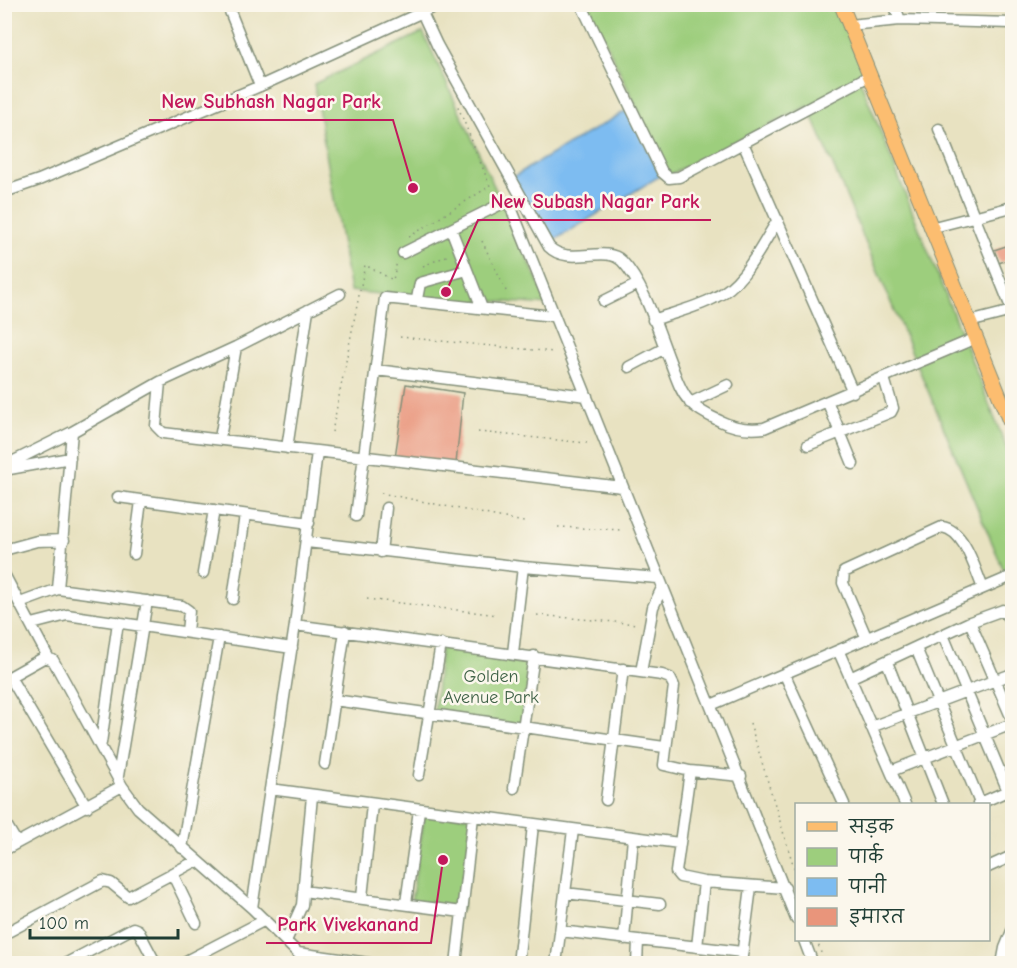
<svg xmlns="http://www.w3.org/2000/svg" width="1017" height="968" font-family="'Comic Neue','Playpen Sans Deva',sans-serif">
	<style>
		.green { fill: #9dce7d; stroke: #5e8658; stroke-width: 1.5 }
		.water { fill: #7dbcf1; stroke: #4e7c92; stroke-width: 1.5 }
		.building { fill: #e9957b }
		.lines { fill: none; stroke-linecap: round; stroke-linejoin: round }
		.minor-casing { stroke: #84907a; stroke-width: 13 }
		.major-casing { stroke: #84907a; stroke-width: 16 }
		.path { stroke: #84907a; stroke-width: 1.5; stroke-dasharray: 1.5 4.5; stroke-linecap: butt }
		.minor { stroke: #fff; stroke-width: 10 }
		.major { stroke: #fcbd6f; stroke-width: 14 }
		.labels { text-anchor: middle; stroke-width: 5; stroke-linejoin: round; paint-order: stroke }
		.park-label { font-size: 18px; fill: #3e6146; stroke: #fbf7ec }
		.leader { fill: none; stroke: #c2185b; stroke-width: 2 }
		.callout-dot { fill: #c2185b; stroke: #fbf7ec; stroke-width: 2 }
		.callout-label { font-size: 20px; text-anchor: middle; font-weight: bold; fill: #c2185b; stroke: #fbf7ec; stroke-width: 5; stroke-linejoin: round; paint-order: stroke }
	</style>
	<rect width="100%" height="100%" fill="#fbf7ec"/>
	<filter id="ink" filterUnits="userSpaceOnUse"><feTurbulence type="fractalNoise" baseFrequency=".0167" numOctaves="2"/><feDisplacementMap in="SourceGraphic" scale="12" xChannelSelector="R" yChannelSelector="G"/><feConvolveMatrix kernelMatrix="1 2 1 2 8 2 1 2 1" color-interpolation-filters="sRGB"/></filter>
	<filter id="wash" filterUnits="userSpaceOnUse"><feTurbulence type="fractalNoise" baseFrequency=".008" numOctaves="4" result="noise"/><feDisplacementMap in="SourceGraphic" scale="24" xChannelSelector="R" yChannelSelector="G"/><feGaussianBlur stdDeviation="1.35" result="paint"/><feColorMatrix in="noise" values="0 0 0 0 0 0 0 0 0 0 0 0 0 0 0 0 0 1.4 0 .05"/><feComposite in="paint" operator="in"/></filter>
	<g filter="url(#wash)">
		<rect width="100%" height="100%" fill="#e8e2c1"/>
		<path class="green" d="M588,5H838L867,76L860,80L1012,462V590L808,106L669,175Z
			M423,32L549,305L479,300L480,304L350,291L314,84Z
			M441,645L533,658L524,726L434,713Z
			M425,812L472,817L462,910L411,902Z"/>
		<path class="water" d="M629,109L660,176L548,244L509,179Z"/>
		<g id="blocks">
			<path class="building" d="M1012,244V258L999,263L994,250Z
				M406,384L463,393L456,464L395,457Z"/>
		</g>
	</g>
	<g filter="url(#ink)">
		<use href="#blocks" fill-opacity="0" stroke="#84907a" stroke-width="1.5"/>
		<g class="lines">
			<defs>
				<path id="minor" d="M227,4L260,86
					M418,4L437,45L549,247C569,267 605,244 622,261C645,285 659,334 671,364C676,377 680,391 689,401C697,410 709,416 720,421C734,428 748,430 764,428L976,338
					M581,4L662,172L669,178L679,177L869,76
					M894,4L900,20
					M849,25L900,20L1012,23
					M939,129L1012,310
					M743,143L853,392
					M4,192L39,180L260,86L440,4
					M930,228L1012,207
					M451,229L482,308
					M403,253L503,203L510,205L796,919
					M417,299L420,283L467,270
					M604,301L638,284
					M653,320C673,313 695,308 714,298C745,284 760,247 778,220
					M969,322L1012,311
					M629,367L665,348
					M376,370L587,396
					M160,382L156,426L163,433L622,487
					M690,403L728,385
					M828,403L853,464
					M220,438L236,347
					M808,445L891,412L893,408L884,378
					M287,448L308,310
					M4,466L72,432L160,382L236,347L340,294
					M4,470L70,458
					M118,497L309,523
					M356,516L385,298L553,316
					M307,542L523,567L658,578
					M4,550L37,541L64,540
					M381,552L386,508
					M134,554L141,501
					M203,573L214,510
					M4,574L48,657
					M58,589L72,432
					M233,599L245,515
					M20,603L58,589L182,606L189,611L187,632
					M970,622L1003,610L1012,623
					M32,624L67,615L292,648
					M295,625L662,675L670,678L674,686L664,765L690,771L741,776
					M943,635L1008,791
					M867,639L843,583L844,572L942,527C965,530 975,570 983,588
					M916,648L980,803
					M839,652L905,804
					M513,653L523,567
					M887,662L943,804
					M641,672L653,607L662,588
					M785,675L844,804
					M10,677L87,807
					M852,677L970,622L1012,719
					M4,680L45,657L53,660L122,786L138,808L252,908L309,964
					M334,700L664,747
					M711,705L1012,576
					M871,727L1012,674
					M101,743L118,622
					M325,764L345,631
					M690,771L676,872L680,877L704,882
					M891,771L1012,724
					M419,775L441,644
					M118,776L147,601
					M514,788L534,656
					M270,789L679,843
					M606,800L623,669
					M978,804L1012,789
					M4,821L17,843
					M182,848L219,637
					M4,850L122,786
					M988,867L1012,856
					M172,873L196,923
					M303,891L462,912
					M565,893L660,904
					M362,897L372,805
					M406,903L419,810
					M252,908L295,625L317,452
					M560,931L742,952
					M4,934L103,881L111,883L128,897L196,861
					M624,939L633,838
					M804,940L813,964
					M286,941L302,905L312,796
					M697,947L704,882L785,888
					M298,953L375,964
					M188,960L265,920
					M65,964L133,928L138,930L156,964
					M456,964L473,817
					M518,964L533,825
					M556,964L573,830
					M637,964L638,941
					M741,964L751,887
					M1002,964L1005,948L1012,931"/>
				<path id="major" d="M841,4L1012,427"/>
			</defs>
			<use href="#minor" class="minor-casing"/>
			<use href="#major" class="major-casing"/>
			<path class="path" d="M409,237L490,186L457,104
				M482,241L506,291
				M423,266L449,255
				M400,337L554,352
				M332,432L365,265L393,280L397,261
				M478,432L587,443
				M381,493L524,522
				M558,527L622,530
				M367,599L498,615
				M537,615L637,624
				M750,723L796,874
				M817,940L821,953"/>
			<use href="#minor" class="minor"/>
			<use href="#major" class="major"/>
		</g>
	</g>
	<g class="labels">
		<g class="park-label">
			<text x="491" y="682">Golden<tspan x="491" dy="21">Avenue Park</tspan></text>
		</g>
	</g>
	<path class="leader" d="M413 188L393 120H149M446 292L478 220H711M443 860L431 943H266"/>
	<g class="callout-dot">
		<circle cx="413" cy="188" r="6"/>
		<circle cx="446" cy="292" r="6"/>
		<circle cx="443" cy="860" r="6"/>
	</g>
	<g class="callout-label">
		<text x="271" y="108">New Subhash Nagar Park</text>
		<text x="595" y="208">New Subash Nagar Park</text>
		<text x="348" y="931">Park Vivekanand</text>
	</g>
	<rect width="1017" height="968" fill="none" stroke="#fbf7ec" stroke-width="24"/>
	<rect x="795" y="803" width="195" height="138" fill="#fbf7ec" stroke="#a3ada2" stroke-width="1.5"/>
	<rect x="807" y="822" width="30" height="9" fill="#fcbd6f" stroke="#a3ada2" stroke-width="1.5"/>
	<text x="849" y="833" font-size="18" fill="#1f3d34">सड़क</text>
	<rect x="807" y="848" width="30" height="18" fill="#9dce7d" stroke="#a3ada2" stroke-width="1.5"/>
	<text x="849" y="863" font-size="18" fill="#1f3d34">पार्क</text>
	<rect x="807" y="878" width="30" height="18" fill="#7dbcf1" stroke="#a3ada2" stroke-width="1.5"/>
	<text x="849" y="893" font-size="18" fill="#1f3d34">पानी</text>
	<rect x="807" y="908" width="30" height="18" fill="#e9957b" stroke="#a3ada2" stroke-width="1.5"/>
	<text x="849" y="923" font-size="18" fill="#1f3d34">इमारत</text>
	<path d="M30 929v9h148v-9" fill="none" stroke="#1f3d34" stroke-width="3"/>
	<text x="39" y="929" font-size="18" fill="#1f3d34" stroke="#fbf7ec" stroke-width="4.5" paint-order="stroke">100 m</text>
</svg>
